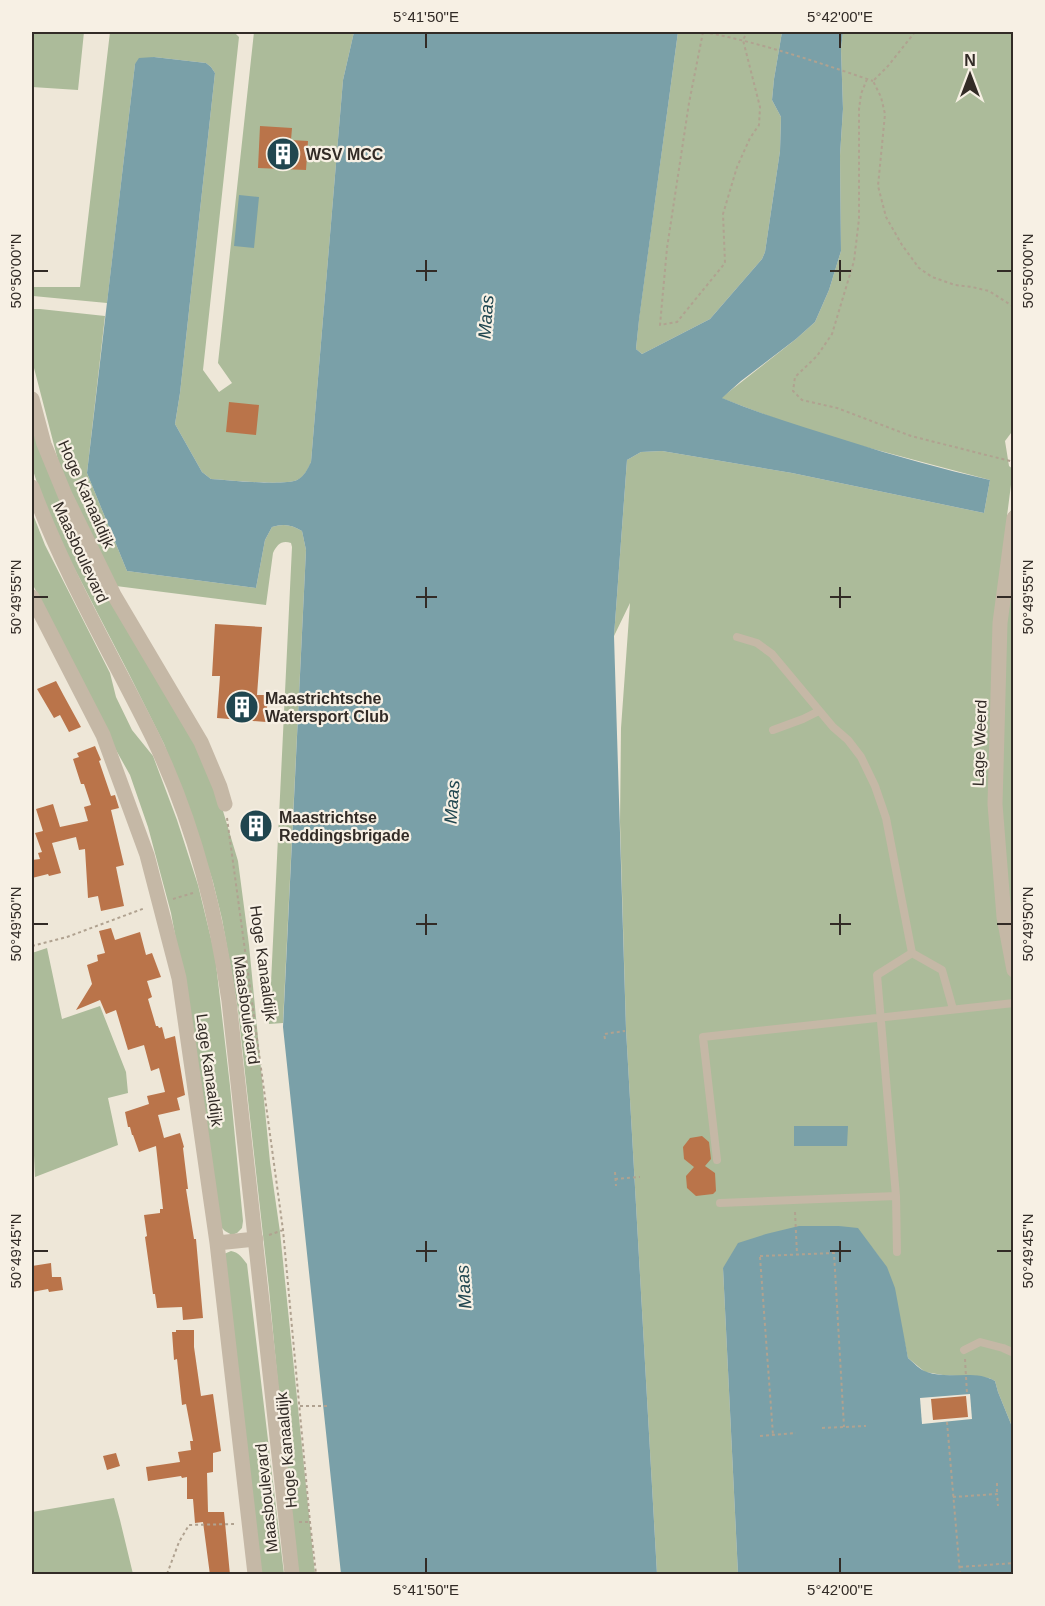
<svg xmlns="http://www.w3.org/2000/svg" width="1045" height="1606" font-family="Helvetica,sans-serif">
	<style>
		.green { fill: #acbb9a }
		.water { fill: #7aa0a8 }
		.pier { fill: #eee7d8 }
		.building { fill: #ba744a }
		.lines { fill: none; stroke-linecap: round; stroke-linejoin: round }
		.path { stroke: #b0a290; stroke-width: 2; stroke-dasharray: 3 3; stroke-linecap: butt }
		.service { stroke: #c5b8a6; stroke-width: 8 }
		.minor { stroke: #c5b8a6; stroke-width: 15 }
		.tertiary { stroke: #c5b8a6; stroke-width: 15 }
		.ticks { fill: none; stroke: #322b26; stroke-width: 2 }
		.labels { text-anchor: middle; stroke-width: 4.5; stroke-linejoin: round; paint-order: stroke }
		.poi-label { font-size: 16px; font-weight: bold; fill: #322b26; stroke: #f7f0e4; text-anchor: start }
		.street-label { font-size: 16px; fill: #322b26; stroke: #f7f0e4 }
		.water-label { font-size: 18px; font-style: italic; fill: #20464f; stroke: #f7f0e4 }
		.neatline { fill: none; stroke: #322b26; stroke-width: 2 }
		.ticks-label { font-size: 15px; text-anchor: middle; fill: #322b26 }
	</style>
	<rect width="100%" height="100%" fill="#eee7d8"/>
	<path class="green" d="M32,32H84L78,90L32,87Z
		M110,32H234L239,37L203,370L219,392L232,383L218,363L254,32H354L343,80L311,462C308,469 304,477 297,480C283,486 229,480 211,479L202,472L175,424L180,393L215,73L211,67L206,63L154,57L135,64L107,303L33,296L34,287H80Z
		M678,32H782L774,79L772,100L781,117L780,151L765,252L762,259L710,319L642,354L636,349L639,319Z
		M843,32H1013L1014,429L1005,441L1009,466L1013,469L1007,516L1014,506L1013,1429L998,1392L995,1381L989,1378L943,1375L925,1372L908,1358L901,1326L880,1258L872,1248L839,1226L723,1268L738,1574H657L626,1029L620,822L621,728L630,603L614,636L627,460L641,452L662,451L792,473L984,513L990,480L858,445L790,424L721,398L796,339L815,322L829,290L841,251L840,155L843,109L841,49Z
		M32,309H40L105,316L87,473L127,571L256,588L265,540L272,527C284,523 292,525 302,531L306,550L283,1023L269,1024L292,547L291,543C281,540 277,545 273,553L266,605L116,586L61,472L34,368L32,352Z
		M32,402L43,441L200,750L217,791L238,861L249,945L270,1162L280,1232L315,1574H299L289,1502L269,1289L238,1010L222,919L213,882L197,832L164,744L128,672L69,558L43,502L32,467Z
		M32,512L45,545L110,673L116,697L132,730L153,756L177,820L198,885L215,955L230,1086L243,1221L242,1228L237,1233L232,1235L225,1231L220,1226L181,967L171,913L148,827L130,775L107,734L32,583Z
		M47,948L62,1019L100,1006L126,1072L128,1093L108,1098L118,1145L35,1177L32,1112V953Z
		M231,1251C239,1252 243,1259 247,1264L284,1574H253L224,1254Z
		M114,1498L120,1520L133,1574H32V1512Z"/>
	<path class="water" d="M354,32H678L639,320L636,349L642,354L710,319L762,259L765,252L780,151L781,117L772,100L774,79L782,32H843L841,49L843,109L840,155L841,251L829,290L815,322L796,339L741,381L722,398C763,415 806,428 848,441C895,456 942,469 990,480L984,513L792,473L662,451L641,452L627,460L614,636L626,1029L657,1574H341L283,1027L306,550L302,531C292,525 284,523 272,527L265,540L256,588L127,571L87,473L135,64L139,58L154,57L206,63L211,67L215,73L180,393L175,424L202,472L211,479C228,480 283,486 297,480C304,477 308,468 311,462L343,80Z
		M239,195L259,197L254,248L234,246Z
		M794,1126H848L847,1146H794Z
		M799,1226H839L858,1228L887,1267L895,1288L908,1358C914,1363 920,1370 927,1372C949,1380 975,1369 995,1381L998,1392L1013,1429V1574H738L723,1268L738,1243L766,1234Z"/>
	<path class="pier" d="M970,1394L972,1419L922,1424L920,1398Z"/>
	<path class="building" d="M260,126L292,128L291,140L308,141L306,170L258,168Z
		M229,402L259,405L256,435L226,432Z
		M215,624L262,627L257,695H268L266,722L217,718L220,676H212Z
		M56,681L64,696L81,727L69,732L60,715L54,718L37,689Z
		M95,746L101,760L99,761L111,796L115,795L119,808L111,810L124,865L116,867L124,906L101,911L98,896L88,898L85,849L79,850L76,837L52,843L61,873L49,876L48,874L32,878V860L40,859L38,853L42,852L35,833L43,831L36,809L53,804L60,827L88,821L84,807L91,805L84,784H81L73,759L79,757L77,753Z
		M249,814H262L263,837L249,838Z
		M111,928L115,940L140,932L146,955L152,953L161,977L147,981L152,997L148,999L156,1026H158L159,1028L162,1027L165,1039L175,1036L185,1095L177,1098L180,1110L158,1115L164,1138L180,1133L184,1147L183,1148L188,1189H186L194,1239H196L203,1318L183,1320L182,1307L157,1308L155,1294H153L145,1237L147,1236L144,1215L160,1213V1209H163L156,1146L139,1152L133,1135H132L130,1127H128L125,1112L149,1104L147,1096L165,1092L159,1068L151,1071L144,1045L128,1050L116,1010L106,1014L100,1000L76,1010L92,984L87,965L98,961L97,955L105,953L99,931Z
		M702,1136L709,1142L711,1159L705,1166L715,1173L716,1191L713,1194L696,1196L687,1188L686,1176L694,1167L684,1159L683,1147L690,1138Z
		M51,1263L52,1277H61L63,1290L49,1292L48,1289L32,1292V1266Z
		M176,1330H194V1347L201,1396L213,1394L221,1451L213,1453V1472L207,1473L208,1512H224L230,1575H210L203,1522L195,1523L193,1499H187V1477L182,1478L181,1476L148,1481L146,1467L180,1462L178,1452L191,1450L190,1441H193L186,1404L182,1405L177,1359L174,1360L172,1332H176Z
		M966,1396L968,1417L933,1420L931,1399Z
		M116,1453L120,1466L107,1470L103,1456Z"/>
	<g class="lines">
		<path class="path" d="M703,32L689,103L667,248L660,325L677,322L725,263L723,214L737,167L750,138L759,125L760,107L743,40L747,32
			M704,32C762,43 817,62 873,81
			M915,32L888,66L873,81L881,97L885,114L878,186L886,217L902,245L919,268L932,277L955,285L972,287L989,291L1014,307
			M867,79L861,94L859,109V219L854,261L832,334L817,356L795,377L793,391L802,400L837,408L911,436L1014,462
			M227,818L283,1230L310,1522L316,1574
			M173,899L193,893
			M32,946L67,937L145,908
			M605,1039L604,1034L625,1031
			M615,1172L616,1186
			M615,1179L640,1177
			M795,1212L797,1254
			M269,1235L283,1230
			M760,1256L834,1253L844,1427
			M760,1257L773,1435
			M965,1359L967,1394
			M300,1406H329
			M947,1422L960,1574
			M822,1428L866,1426
			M760,1436L796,1433
			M997,1483V1494
			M953,1497L997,1494L998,1506
			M299,1522H310
			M960,1567L1014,1563
			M167,1574L179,1542L189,1525L234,1524"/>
		<path class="service" d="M737,637L757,643L772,654L833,727L848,740L861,757L875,786L886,818L912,953L877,975L896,1196L897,1252
			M773,730L803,719L819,711
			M912,953L942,970L953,1009
			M717,1160L703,1037L1014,1003
			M720,1203L896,1196
			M964,1350L980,1342L1003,1348L1014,1353"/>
		<path class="minor" d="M32,399L44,444L65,495L114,595L201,742L220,787L225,804
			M1014,518L1000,623L995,804L1004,917L1014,970
			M32,597L103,735L147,855L179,978L217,1243L255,1574
			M217,1243L256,1239"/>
		<path class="tertiary" d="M32,487C64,574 112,655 153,738C193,821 216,910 229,1001L292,1574"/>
	</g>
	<path class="ticks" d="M426,33V48M840,33V48M426,260V281M840,260V281M33,271H48M416,271H437M830,271H851M997,271H1012M426,587V608M840,587V608M33,597H48M416,597H437M830,597H851M997,597H1012M426,914V935M840,914V935M33,924H48M416,924H437M830,924H851M997,924H1012M426,1241V1262M840,1241V1262M33,1251H48M416,1251H437M830,1251H851M997,1251H1012M426,1558V1573M840,1558V1573"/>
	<defs>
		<symbol id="building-disc" viewBox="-11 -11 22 22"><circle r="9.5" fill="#20464f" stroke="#f7f0e4"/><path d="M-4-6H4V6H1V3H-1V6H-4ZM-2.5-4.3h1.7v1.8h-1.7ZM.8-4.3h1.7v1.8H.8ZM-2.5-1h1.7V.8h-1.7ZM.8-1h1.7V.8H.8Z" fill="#fff"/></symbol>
	</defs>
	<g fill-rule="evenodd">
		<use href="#building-disc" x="264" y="135" width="38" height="38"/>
		<use href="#building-disc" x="223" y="688" width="38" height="38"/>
		<use href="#building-disc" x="237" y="807" width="38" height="38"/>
	</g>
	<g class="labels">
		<g class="poi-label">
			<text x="306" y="160">WSV MCC</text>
			<text x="265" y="704">Maastrichtsche<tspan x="265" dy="18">Watersport Club</tspan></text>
			<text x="279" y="823">Maastrichtse<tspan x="279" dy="18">Reddingsbrigade</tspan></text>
		</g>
		<g class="street-label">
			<text transform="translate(87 494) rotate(66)" y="6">Hoge Kanaaldijk</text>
			<text transform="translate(81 552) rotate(65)" y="6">Maasboulevard</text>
			<text transform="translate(979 743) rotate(-88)" y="6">Lage Weerd</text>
			<text transform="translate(264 963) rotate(82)" y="6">Hoge Kanaaldijk</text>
			<text transform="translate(247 1010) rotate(82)" y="6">Maasboulevard</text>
			<text transform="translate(210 1070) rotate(82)" y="6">Lage Kanaaldijk</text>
			<text transform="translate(286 1450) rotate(-95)" y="6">Hoge Kanaaldijk</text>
			<text transform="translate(266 1498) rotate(-96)" y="6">Maasboulevard</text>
		</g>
		<g class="water-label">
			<text transform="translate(486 317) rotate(-86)" y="6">Maas</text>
			<text transform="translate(452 802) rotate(-86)" y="6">Maas</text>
			<text transform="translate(464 1287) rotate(-94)" y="6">Maas</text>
		</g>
	</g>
	<rect width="1045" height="1606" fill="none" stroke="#f7f0e4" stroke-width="66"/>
	<g transform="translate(970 75)" stroke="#f7f0e4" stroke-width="4.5" paint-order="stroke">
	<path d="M0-4.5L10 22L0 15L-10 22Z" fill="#322b26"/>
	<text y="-9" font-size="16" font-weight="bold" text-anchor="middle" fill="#322b26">N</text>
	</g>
	<rect x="33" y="33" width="979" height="1540" class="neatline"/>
	<g class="ticks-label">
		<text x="426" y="22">5°41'50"E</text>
		<text x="840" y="22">5°42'00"E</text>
		<text transform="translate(16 271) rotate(-90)" y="5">50°50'00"N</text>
		<text transform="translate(1028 271) rotate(-90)" y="5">50°50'00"N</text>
		<text transform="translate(16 597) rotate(-90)" y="5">50°49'55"N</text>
		<text transform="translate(1028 597) rotate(-90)" y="5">50°49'55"N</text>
		<text transform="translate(16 924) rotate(-90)" y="5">50°49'50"N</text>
		<text transform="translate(1028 924) rotate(-90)" y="5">50°49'50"N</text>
		<text transform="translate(16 1251) rotate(-90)" y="5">50°49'45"N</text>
		<text transform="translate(1028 1251) rotate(-90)" y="5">50°49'45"N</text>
		<text x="426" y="1595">5°41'50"E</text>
		<text x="840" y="1595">5°42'00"E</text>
	</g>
</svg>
